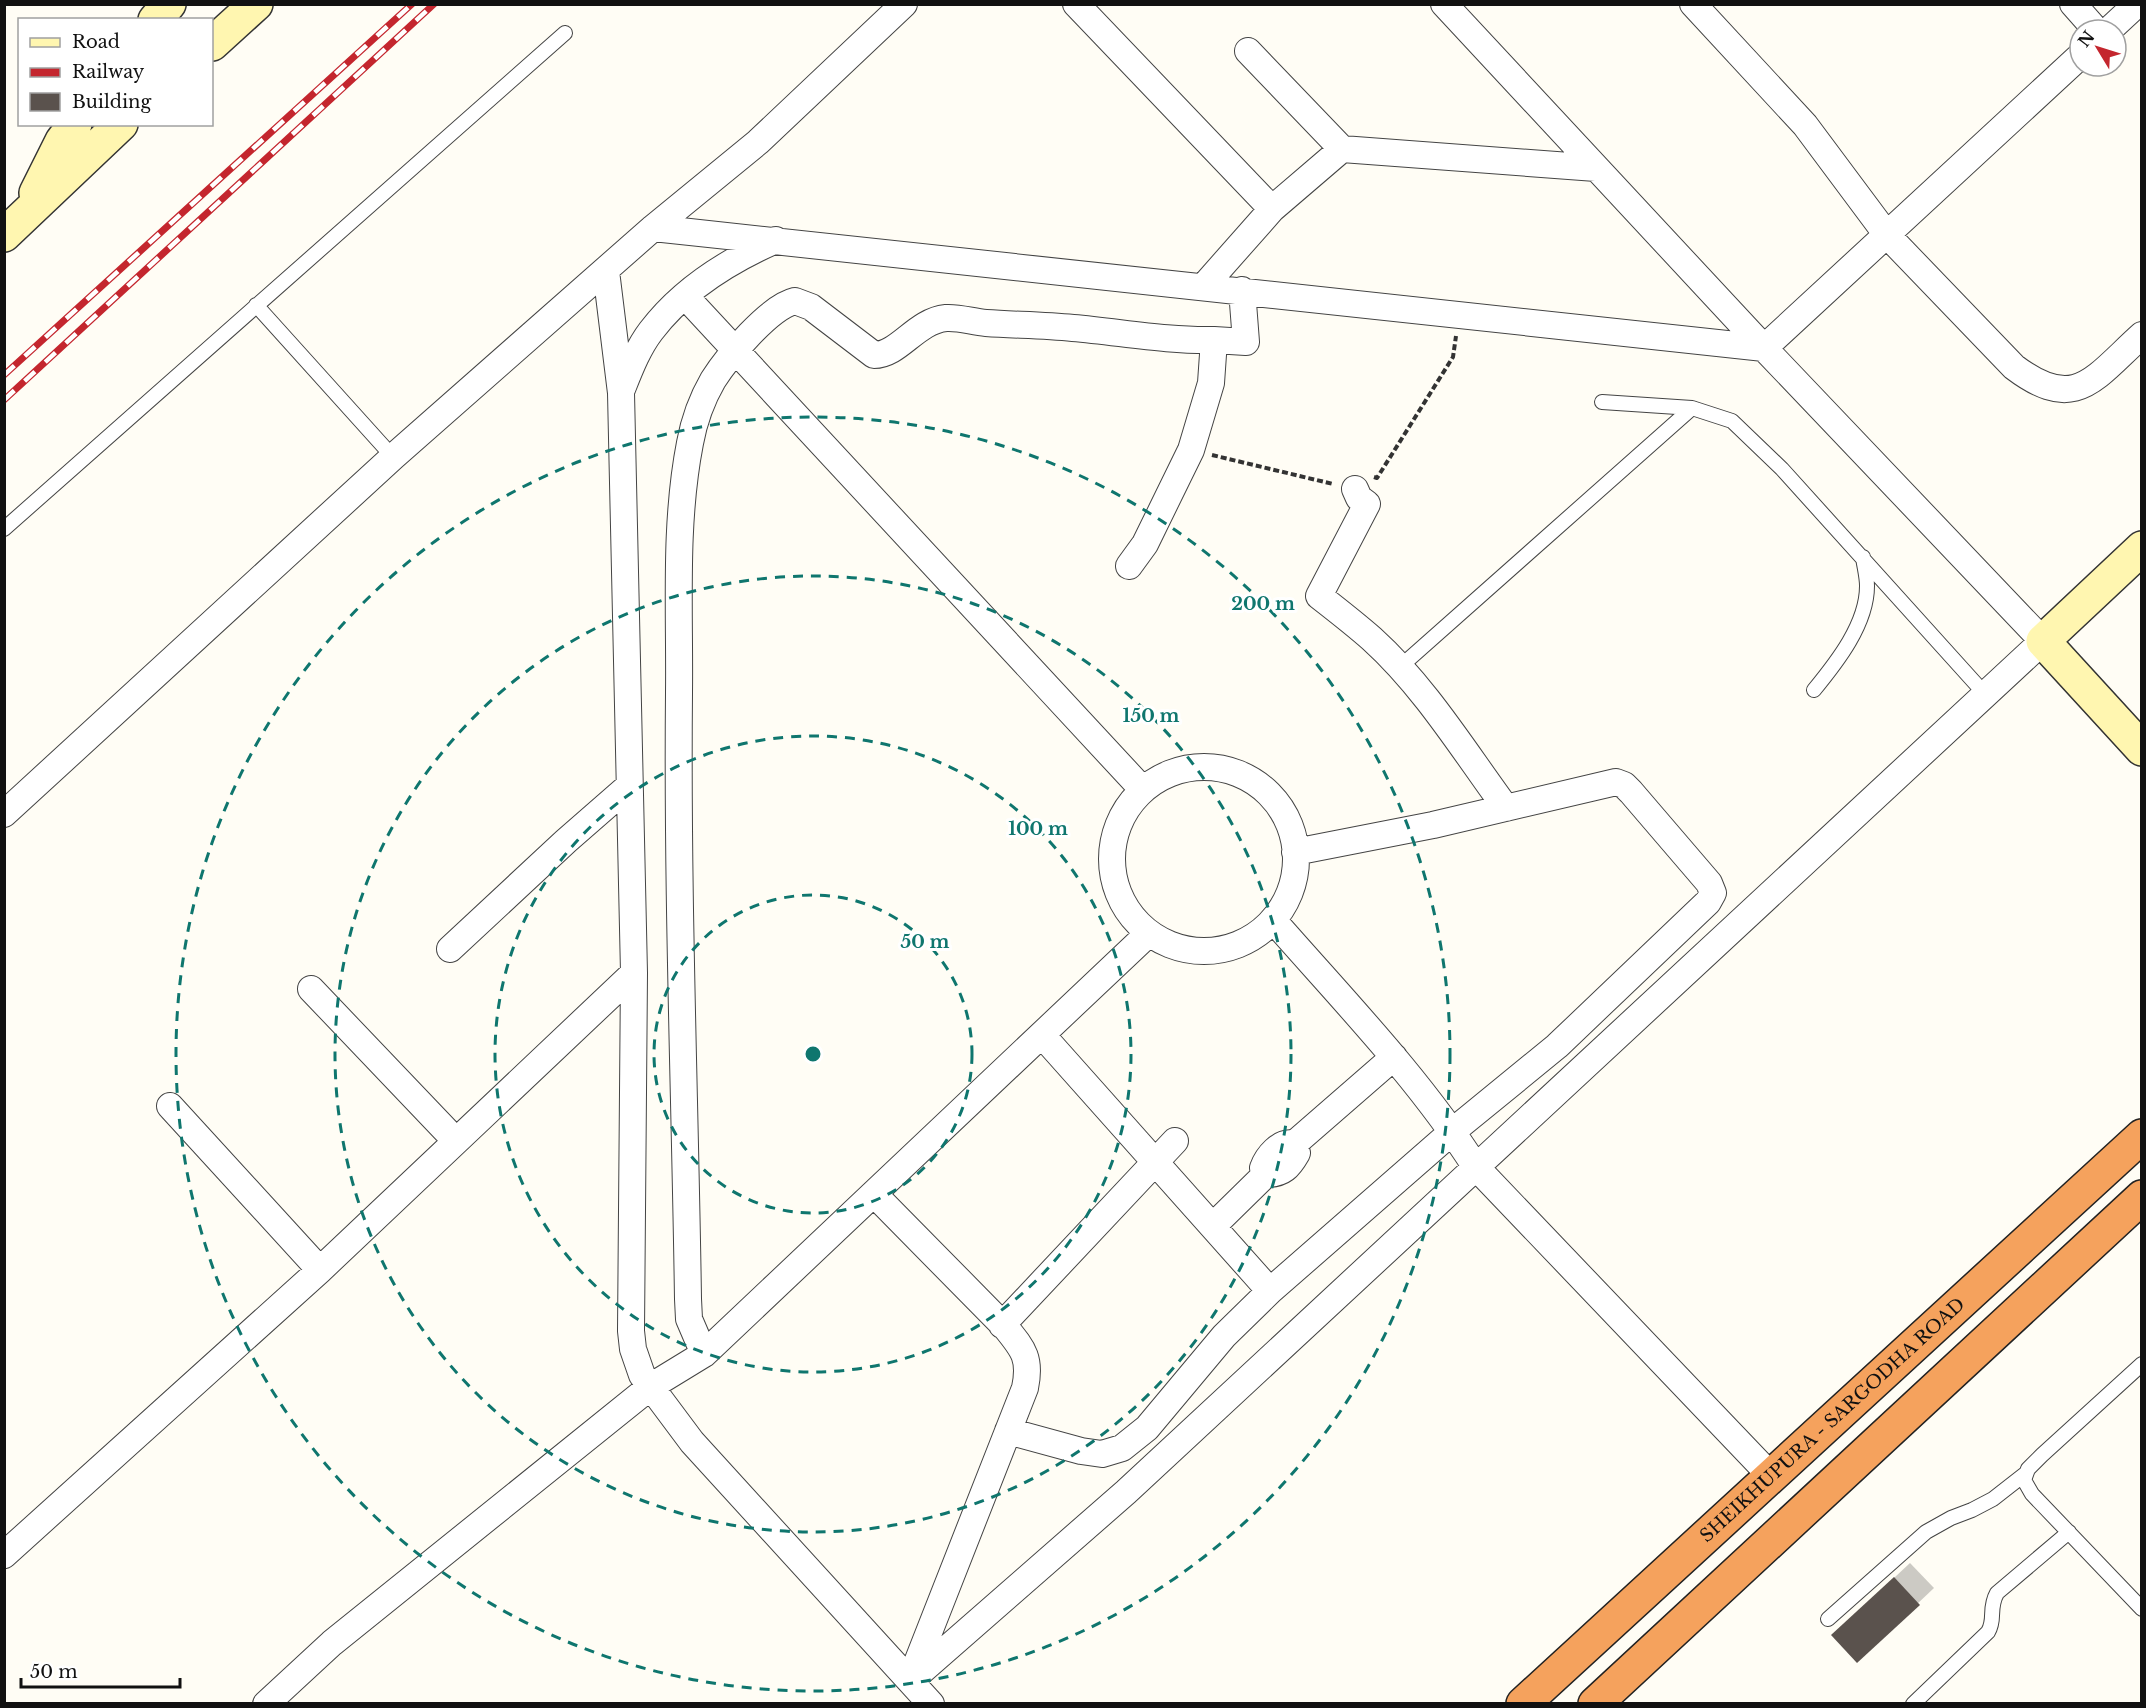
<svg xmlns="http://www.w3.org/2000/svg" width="2146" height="1708" font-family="'Libre Baskerville',serif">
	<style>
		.shadow { fill: #0003 }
		.building { fill: #5a524d }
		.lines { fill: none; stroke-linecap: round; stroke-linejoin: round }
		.lane-casing { stroke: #444; stroke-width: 16 }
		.street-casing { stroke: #444; stroke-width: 28 }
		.secondary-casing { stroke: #333; stroke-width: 36 }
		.highway-casing { stroke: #222; stroke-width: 36 }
		.path { stroke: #333; stroke-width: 4; stroke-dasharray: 6 3; stroke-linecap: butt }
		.lane { stroke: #fff; stroke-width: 14 }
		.street { stroke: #fff; stroke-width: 26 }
		.secondary { stroke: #fff6b0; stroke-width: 33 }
		.highway { stroke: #f5a25d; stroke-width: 33 }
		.rail-casing { stroke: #c4262e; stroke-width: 7 }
		.rail { stroke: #fff; stroke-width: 4.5; stroke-dasharray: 14; stroke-linecap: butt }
		.ring { fill: none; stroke: #0f766e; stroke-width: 3; stroke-dasharray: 10 8 }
		.labels { text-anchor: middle; stroke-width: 6; stroke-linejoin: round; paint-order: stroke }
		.street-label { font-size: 18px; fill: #111; stroke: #fff }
		.centre { fill: #0f766e; stroke: #fff; stroke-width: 3 }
		.ring-label { font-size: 18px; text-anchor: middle; font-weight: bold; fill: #0f766e; stroke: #fff; stroke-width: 6; stroke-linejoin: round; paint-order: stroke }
	</style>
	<rect width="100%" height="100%" fill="#fffdf5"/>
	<path class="shadow" d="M1910,1563L1934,1588L1857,1661L1849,1620Z"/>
	<path class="building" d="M1894,1577L1920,1605L1857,1663L1831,1635Z"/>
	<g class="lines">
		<defs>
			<path id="lane" d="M256,305L393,457
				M1602,402L1692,408L1732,421L1782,469L1985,694
				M4,529L565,33
				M1400,667L1692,408
				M1814,690C1837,662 1867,624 1867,586C1867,576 1864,566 1863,557
				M2142,1364L2042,1455L2028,1469L2024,1480L2032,1494L2142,1609
				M1828,1619L1926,1532L1951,1518L1972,1510L1993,1499L2025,1474
				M1913,1704L1988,1632C1996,1619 1988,1609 1997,1593L2069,1532"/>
			<path id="street" d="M1076,4L1272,209
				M1693,4L1805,125L1887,235L2014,367C2076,414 2094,378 2142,335
				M2073,4L2096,30
				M2109,30L2137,4
				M1248,51L1342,149
				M653,228L1764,348L2080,56
				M606,271L621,393L634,973L631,1331L633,1349L642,1375L692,1442L931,1704
				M1204,286L1272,209L1342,149L1596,168
				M685,296L1143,790
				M622,389C630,369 638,348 651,331C683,289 728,261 776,240
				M1355,489L1359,498L1367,504L1319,596C1337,610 1355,624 1372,639C1425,687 1464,751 1506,808
				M1129,566L1145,544L1191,450L1211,383L1214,340L1246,342L1242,290
				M1112 859a92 92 0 1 1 184 0a92 92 0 1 1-184 0Z
				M4,814L393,457L653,228L758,142L904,4
				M1273,920C1343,1000 1418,1077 1475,1166L1772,1477
				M450,949L566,841L629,786
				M311,989L456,1141
				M1042,1035L1270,1291
				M170,1106L320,1270
				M1266,1174L1263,1168C1267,1157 1280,1140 1294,1144L1394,1057
				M874,1194L1006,1328C1024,1350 1031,1359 1025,1388L911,1678
				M1213,1226L1266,1174C1283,1174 1289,1167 1297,1153L1294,1144
				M1002,1325L1175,1141
				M704,1354L689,1319L688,1299C685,1097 677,895 679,693C680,610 674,525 690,443C694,421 702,399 713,380C727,358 769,307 795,301L811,307L874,355C899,355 916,321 946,318C959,317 973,322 986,323C1015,325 1044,325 1073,328C1120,332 1167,341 1214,340
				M1008,1431L1081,1451L1102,1454L1122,1448L1147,1428L1224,1336L1270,1291L1453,1131L1557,1046L1708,902L1713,893L1709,883L1631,792L1624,785L1616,782L1433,825L1295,852
				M4,1555L320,1270L634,973
				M910,1681L1126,1492L2043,641L1764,348L1444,4
				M266,1704L332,1643L650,1387L704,1354L1148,934"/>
			<path id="secondary" d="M155,20L169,4
				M212,44L256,4
				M36,193L62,141L75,124
				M4,235L121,124
				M2142,548L2043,641L2142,749"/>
			<g id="highway">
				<path id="s1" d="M1523,1704L2142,1136"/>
				<path d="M1595,1704L2142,1197"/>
			</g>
		</defs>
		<use href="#lane" class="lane-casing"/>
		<use href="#street" class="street-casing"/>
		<use href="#secondary" class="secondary-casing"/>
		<use href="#highway" class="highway-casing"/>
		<path class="path" d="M1212,455L1333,484
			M1374,477L1377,478L1453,357L1456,336"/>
		<use href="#lane" class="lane"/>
		<use href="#street" class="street"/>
		<use href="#secondary" class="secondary"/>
		<use href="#highway" class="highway"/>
		<defs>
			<path id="rail" d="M4,375L412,4
				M4,400L434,4"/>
		</defs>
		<use href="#rail" class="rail-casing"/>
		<use href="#rail" class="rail"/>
	</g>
	<g class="ring">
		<circle cx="813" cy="1054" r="159"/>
		<circle cx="813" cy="1054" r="318"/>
		<circle cx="813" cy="1054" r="478"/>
		<circle cx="813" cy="1054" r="637"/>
	</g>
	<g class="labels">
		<g class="street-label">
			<text dy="6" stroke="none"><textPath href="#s1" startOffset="420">SHEIKHUPURA - SARGODHA ROAD</textPath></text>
		</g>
	</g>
	<circle cx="813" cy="1054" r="9" class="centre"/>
	<g class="ring-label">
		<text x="1263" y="610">200 m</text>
		<text x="1151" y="722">150 m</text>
		<text x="1038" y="835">100 m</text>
		<text x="925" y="948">50 m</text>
	</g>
	<rect width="2146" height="1708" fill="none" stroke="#111111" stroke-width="12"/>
	<rect x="18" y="18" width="195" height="108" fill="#ffffff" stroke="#a0a0a0" stroke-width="1.5"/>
	<rect x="30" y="38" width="30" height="9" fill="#fff6b0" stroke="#a0a0a0" stroke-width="1.5"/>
	<text x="72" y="48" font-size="18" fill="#111111">Road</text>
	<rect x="30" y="68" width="30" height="9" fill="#c4262e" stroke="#a0a0a0" stroke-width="1.5"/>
	<text x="72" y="78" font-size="18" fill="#111111">Railway</text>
	<rect x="30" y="93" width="30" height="18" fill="#5a524d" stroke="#a0a0a0" stroke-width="1.5"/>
	<text x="72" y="108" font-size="18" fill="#111111">Building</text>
	<g transform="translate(2098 48) rotate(308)"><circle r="28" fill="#ffffff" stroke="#a0a0a0" stroke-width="1.5"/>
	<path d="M0-4.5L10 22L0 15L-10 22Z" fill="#c4262e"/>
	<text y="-9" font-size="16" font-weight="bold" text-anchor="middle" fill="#111111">N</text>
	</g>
	<path d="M21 1678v9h159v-9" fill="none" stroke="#111111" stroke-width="3"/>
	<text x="30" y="1678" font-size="18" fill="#111111" stroke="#ffffff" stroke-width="4.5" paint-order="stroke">50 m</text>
</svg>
